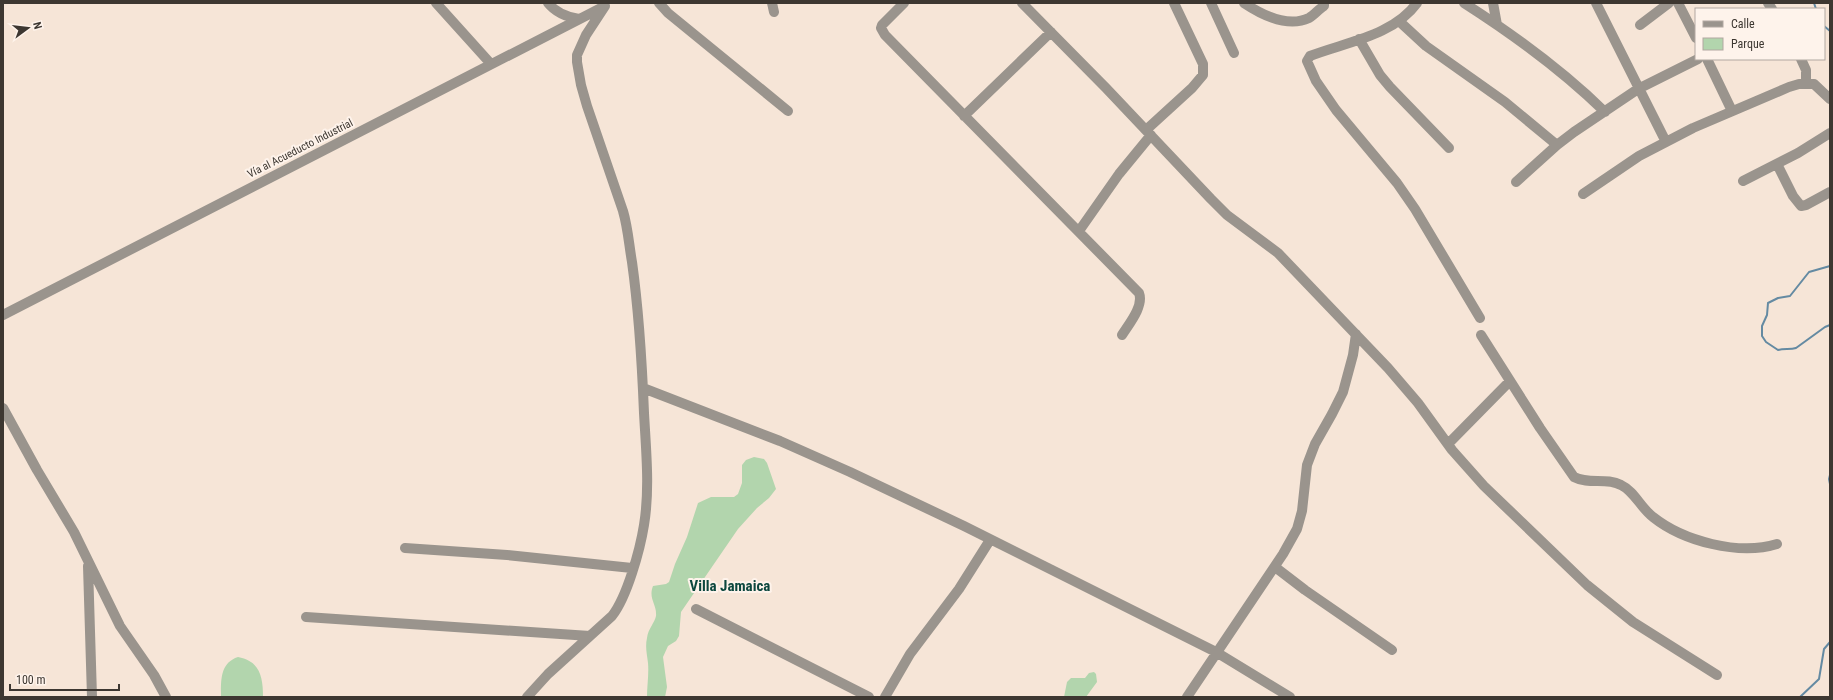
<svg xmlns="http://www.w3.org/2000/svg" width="1833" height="700" font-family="'Roboto Condensed',sans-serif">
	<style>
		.green { fill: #b2d5ad }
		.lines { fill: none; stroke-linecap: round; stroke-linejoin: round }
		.stream { stroke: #648aa2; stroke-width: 2 }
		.minor { stroke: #9a948d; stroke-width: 10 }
		.labels { text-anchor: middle; stroke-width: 4; stroke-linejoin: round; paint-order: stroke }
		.street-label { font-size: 11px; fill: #3d3731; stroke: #fef3eb }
		.district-label { font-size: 15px; font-weight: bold; fill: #0c473e; stroke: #fef3eb }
	</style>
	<rect width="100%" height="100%" fill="#f6e5d7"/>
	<path class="green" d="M754,457L764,459L767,463L776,489L769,498L757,508L738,529L681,612L679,636L676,641L668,646L663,657L667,687L665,697H647C647,686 649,674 648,663C647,654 645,647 647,638C648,629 655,622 656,616C657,604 648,599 653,586L666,584L669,582L675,564L687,537L698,503L711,497H734L738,494L742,483V465L746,460Z
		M238,657C260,661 263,677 263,697H221C221,680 220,663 238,657Z
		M1094,672L1096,674L1097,682L1086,697H1064L1067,682L1071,678H1085L1089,673Z"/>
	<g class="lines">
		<path class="stream" d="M1814,3L1816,9
			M1824,26L1830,31
			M1830,266L1809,272L1790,296L1778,298L1768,303L1767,315L1762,326V336L1766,342L1778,350C1784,348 1790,350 1796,348L1825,327L1830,325
			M1830,475L1829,479L1830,484
			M1800,697L1819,679L1824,649L1830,642"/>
		<path class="minor" d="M436,3L491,64
			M548,3C556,13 566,17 579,19
			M659,3L668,13L788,111
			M772,3L774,12
			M904,3L882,25L881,28L885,35L1139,293C1144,306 1129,324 1122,335
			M1022,3L1106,88L1211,199L1227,215L1278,253L1388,368L1418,403L1452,450L1484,486L1587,585L1633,622L1717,675
			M1211,3L1234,53
			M1244,3C1262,15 1288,28 1309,18C1314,15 1319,9 1324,6V3
			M1417,3C1393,36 1346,42 1310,56L1307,61L1316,81L1336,110L1397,183L1415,209L1480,318
			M1464,3C1514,35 1562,70 1605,112
			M1493,3L1497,25
			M1596,3L1666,142
			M1678,3L1696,38
			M1768,3L1772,9
			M1400,22L1426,46L1505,102L1557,145
			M1640,25L1669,3
			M1359,39L1380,75L1390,87L1449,148
			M1707,59L1732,111
			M1801,59L1806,70V82
			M964,116L1051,32
			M1146,130L1192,88L1203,75V64L1174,3
			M1777,164L1793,196L1801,206L1806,205L1830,192
			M1743,181L1798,153L1830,133
			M1516,182L1557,145L1574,132L1638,89L1698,59
			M1583,194L1639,156L1693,128L1789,87L1799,84H1814L1830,99
			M1079,231L1119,174L1151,135
			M3,315L603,7
			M1481,335L1540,428L1574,477C1589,485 1606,477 1621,485C1634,491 1641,508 1653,517C1683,541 1739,556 1777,544
			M643,388L780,441L850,472L964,526L1216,652L1290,697
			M3,408L37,470L74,532L120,626L154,675L166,697
			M1448,444L1510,381
			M405,548L507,555L632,568
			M88,566L92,697
			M1275,567L1305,590L1392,650
			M696,609L869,697
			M306,617L590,636
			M527,697L548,674L612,616C627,597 640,550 644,525C650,489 646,450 644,413C642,363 639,312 632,262C629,245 628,228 623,211L587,106L581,85L577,62V55L586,35L605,6
			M885,697L910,654L959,589L990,540
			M1187,697L1283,554L1297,529L1302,511L1307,465L1315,444L1332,414L1343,392L1353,355L1356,334"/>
	</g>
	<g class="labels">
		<g class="street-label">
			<text transform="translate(300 148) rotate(-27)" y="4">Vía al Acueducto Industrial</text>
		</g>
		<g class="district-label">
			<text x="730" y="591">Villa Jamaica</text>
		</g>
	</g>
	<rect width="1833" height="700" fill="none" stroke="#3d3731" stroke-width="8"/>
	<rect x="1695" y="8" width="130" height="52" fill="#fef3eb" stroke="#b1a8a1"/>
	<rect x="1703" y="21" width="20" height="6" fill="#9a948d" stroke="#b1a8a1"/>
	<text x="1731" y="28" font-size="12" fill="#3d3731">Calle</text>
	<rect x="1703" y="38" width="20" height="12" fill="#b2d5ad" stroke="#b1a8a1"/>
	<text x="1731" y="48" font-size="12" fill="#3d3731">Parque</text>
	<g transform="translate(28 28) rotate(75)" stroke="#fef3eb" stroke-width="3" paint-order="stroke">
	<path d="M0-3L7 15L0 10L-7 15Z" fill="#3d3731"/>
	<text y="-6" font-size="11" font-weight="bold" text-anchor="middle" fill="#3d3731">N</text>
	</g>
	<path d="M10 684v6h109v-6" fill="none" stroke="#3d3731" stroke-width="2"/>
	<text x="16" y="684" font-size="12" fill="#3d3731" stroke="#fef3eb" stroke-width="3" paint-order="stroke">100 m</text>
</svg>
